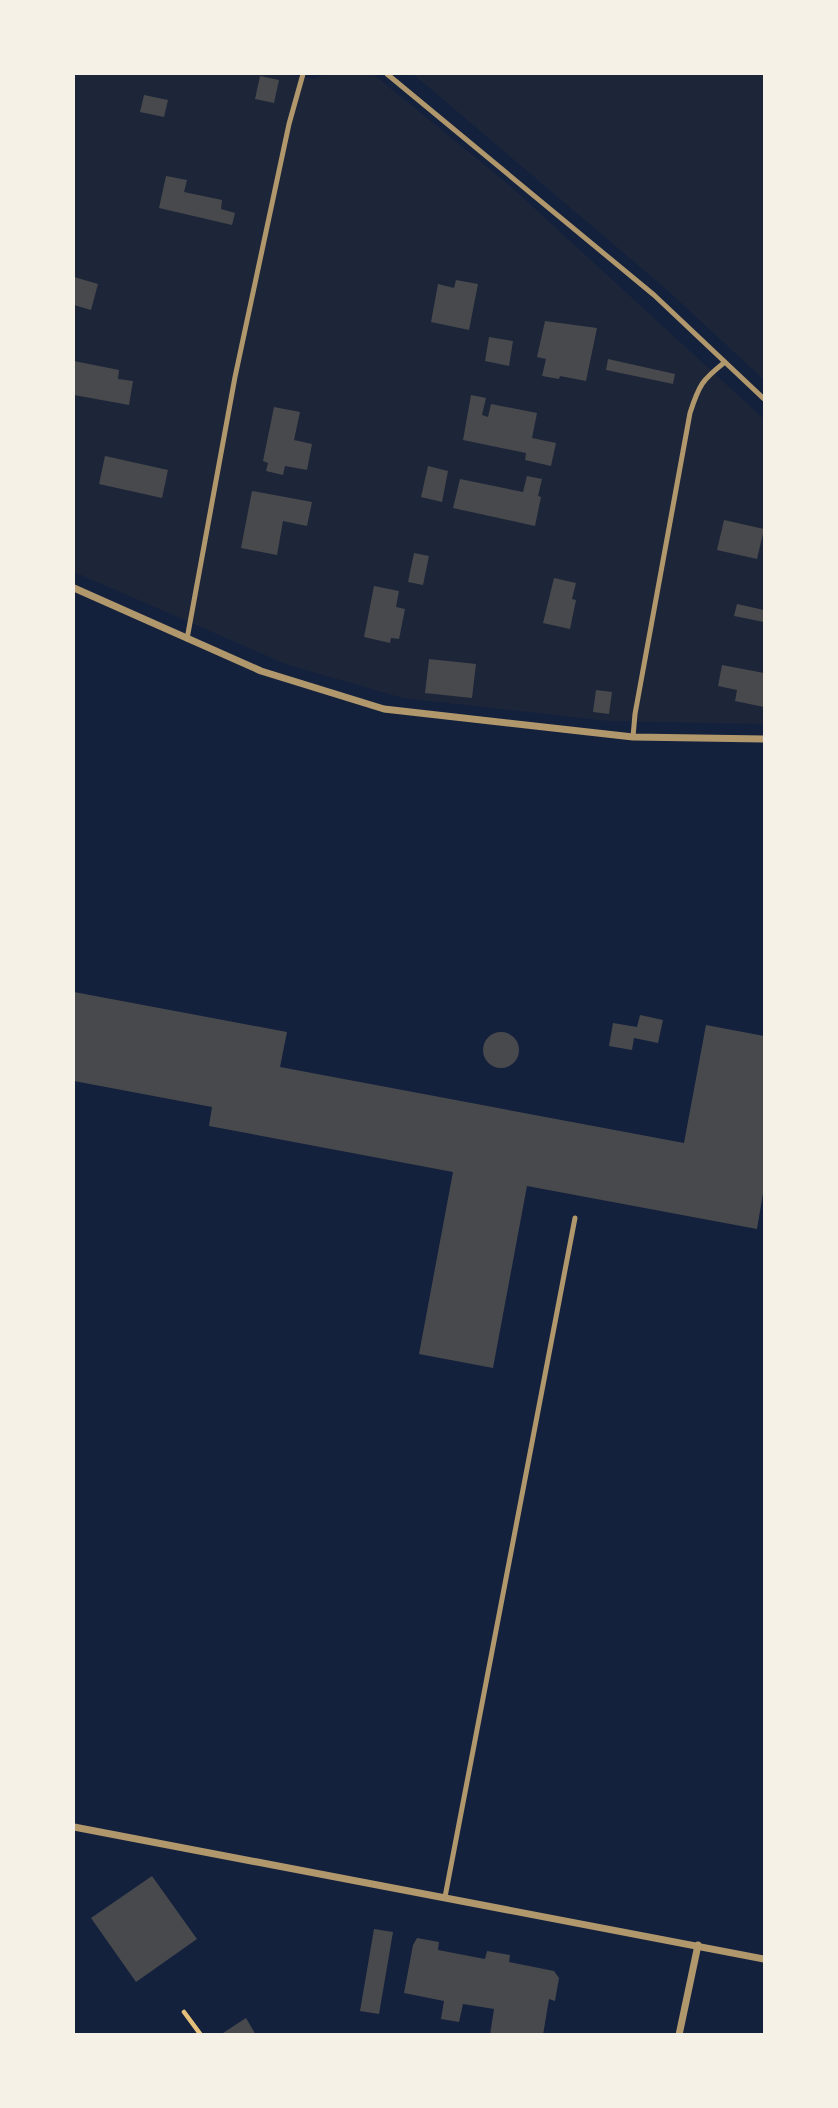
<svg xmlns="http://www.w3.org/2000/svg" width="838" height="2108" font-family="Quicksand,sans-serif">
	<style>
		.green { fill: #1d2539 }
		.building { fill: #48494c }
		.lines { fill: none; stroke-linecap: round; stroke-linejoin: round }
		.path { stroke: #e5c07b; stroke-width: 4.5 }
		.service { stroke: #b1986c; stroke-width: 5 }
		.minor { stroke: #b1986c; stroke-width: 7 }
	</style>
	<rect width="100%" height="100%" fill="#14213d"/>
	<path class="green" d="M74,74H288L314,79L325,74H373L509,185L764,419V724L608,721L403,698L288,665L74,572Z
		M413,74H764V380L665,288Z"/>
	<path class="building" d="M260,76L279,80L274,103L255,99Z
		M144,95L168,100L164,117L140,112Z
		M166,176L187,180L184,192L222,200L221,209L235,213L232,225L159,208Z
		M74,277L98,284L91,310L74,305Z
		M456,280L478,284L469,330L431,322L438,284L454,288Z
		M545,321L597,328L586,381L560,376L559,379L542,376L546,359L537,357Z
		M489,337L513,341L509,366L485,361Z
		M608,359L675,374L673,384L606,370Z
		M74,361L119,370L118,379L133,381L129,405L74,395Z
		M471,395L486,398L482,415L488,417L491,404L537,413L532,438L556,443L551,466L525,460L526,453L463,440Z
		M274,407L300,412L294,440L312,444L307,470L285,466L283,475L266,471L268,463L263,461Z
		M105,456L168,470L162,498L99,484Z
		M428,466L448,471L442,502L421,497Z
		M527,476L542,479L538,496L541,497L535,526L453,508L460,479L523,492Z
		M252,491L312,502L307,526L283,521L277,555L241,548Z
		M724,520L764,529L757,559L717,550Z
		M414,553L429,556L423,585L408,582Z
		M554,578L576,583L572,599L576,600L570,629L543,623Z
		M374,586L399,591L396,607L405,609L399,639L391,638L390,643L364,637Z
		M737,604L764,610V622L734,616Z
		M429,659L476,664L472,698L425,693Z
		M722,665L764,673V707L735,701L737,690L718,686Z
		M596,690L612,692L609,714L593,712Z
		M74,992L287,1032L280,1067L684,1143L706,1025L764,1036V1187L757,1229L527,1186L493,1368L419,1354L453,1172L209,1126L212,1107L74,1081Z
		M640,1015L663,1020L658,1043L634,1038L632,1050L609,1046L613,1023L637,1027Z
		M483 1050a18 18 0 1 1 36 0a18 18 0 1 1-36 0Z
		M152,1876L197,1939L136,1982L91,1918Z
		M374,1929L393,1932L379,2014L360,2011Z
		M417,1938L439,1942L438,1950L485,1959L487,1951L510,1955L509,1962L554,1971L559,1978L555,2001L549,1999L543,2035H490L494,2009L463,2004L459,2022L441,2019L444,2001L404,1993L413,1945Z
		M246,2018L256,2035H220Z"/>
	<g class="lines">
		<path class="path" d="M184,2012L201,2035"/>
		<path class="service" d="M387,74L654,295L764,399
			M187,639L235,377L289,124L303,74
			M633,737L635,714L690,413C699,385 702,380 725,362
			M445,1897L575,1218"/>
		<path class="minor" d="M74,588L261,671L384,709L633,737L764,739
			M74,1827L764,1959
			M679,2035L698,1945"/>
	</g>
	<rect width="838" height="2108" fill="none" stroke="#f6f1e7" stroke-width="150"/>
</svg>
